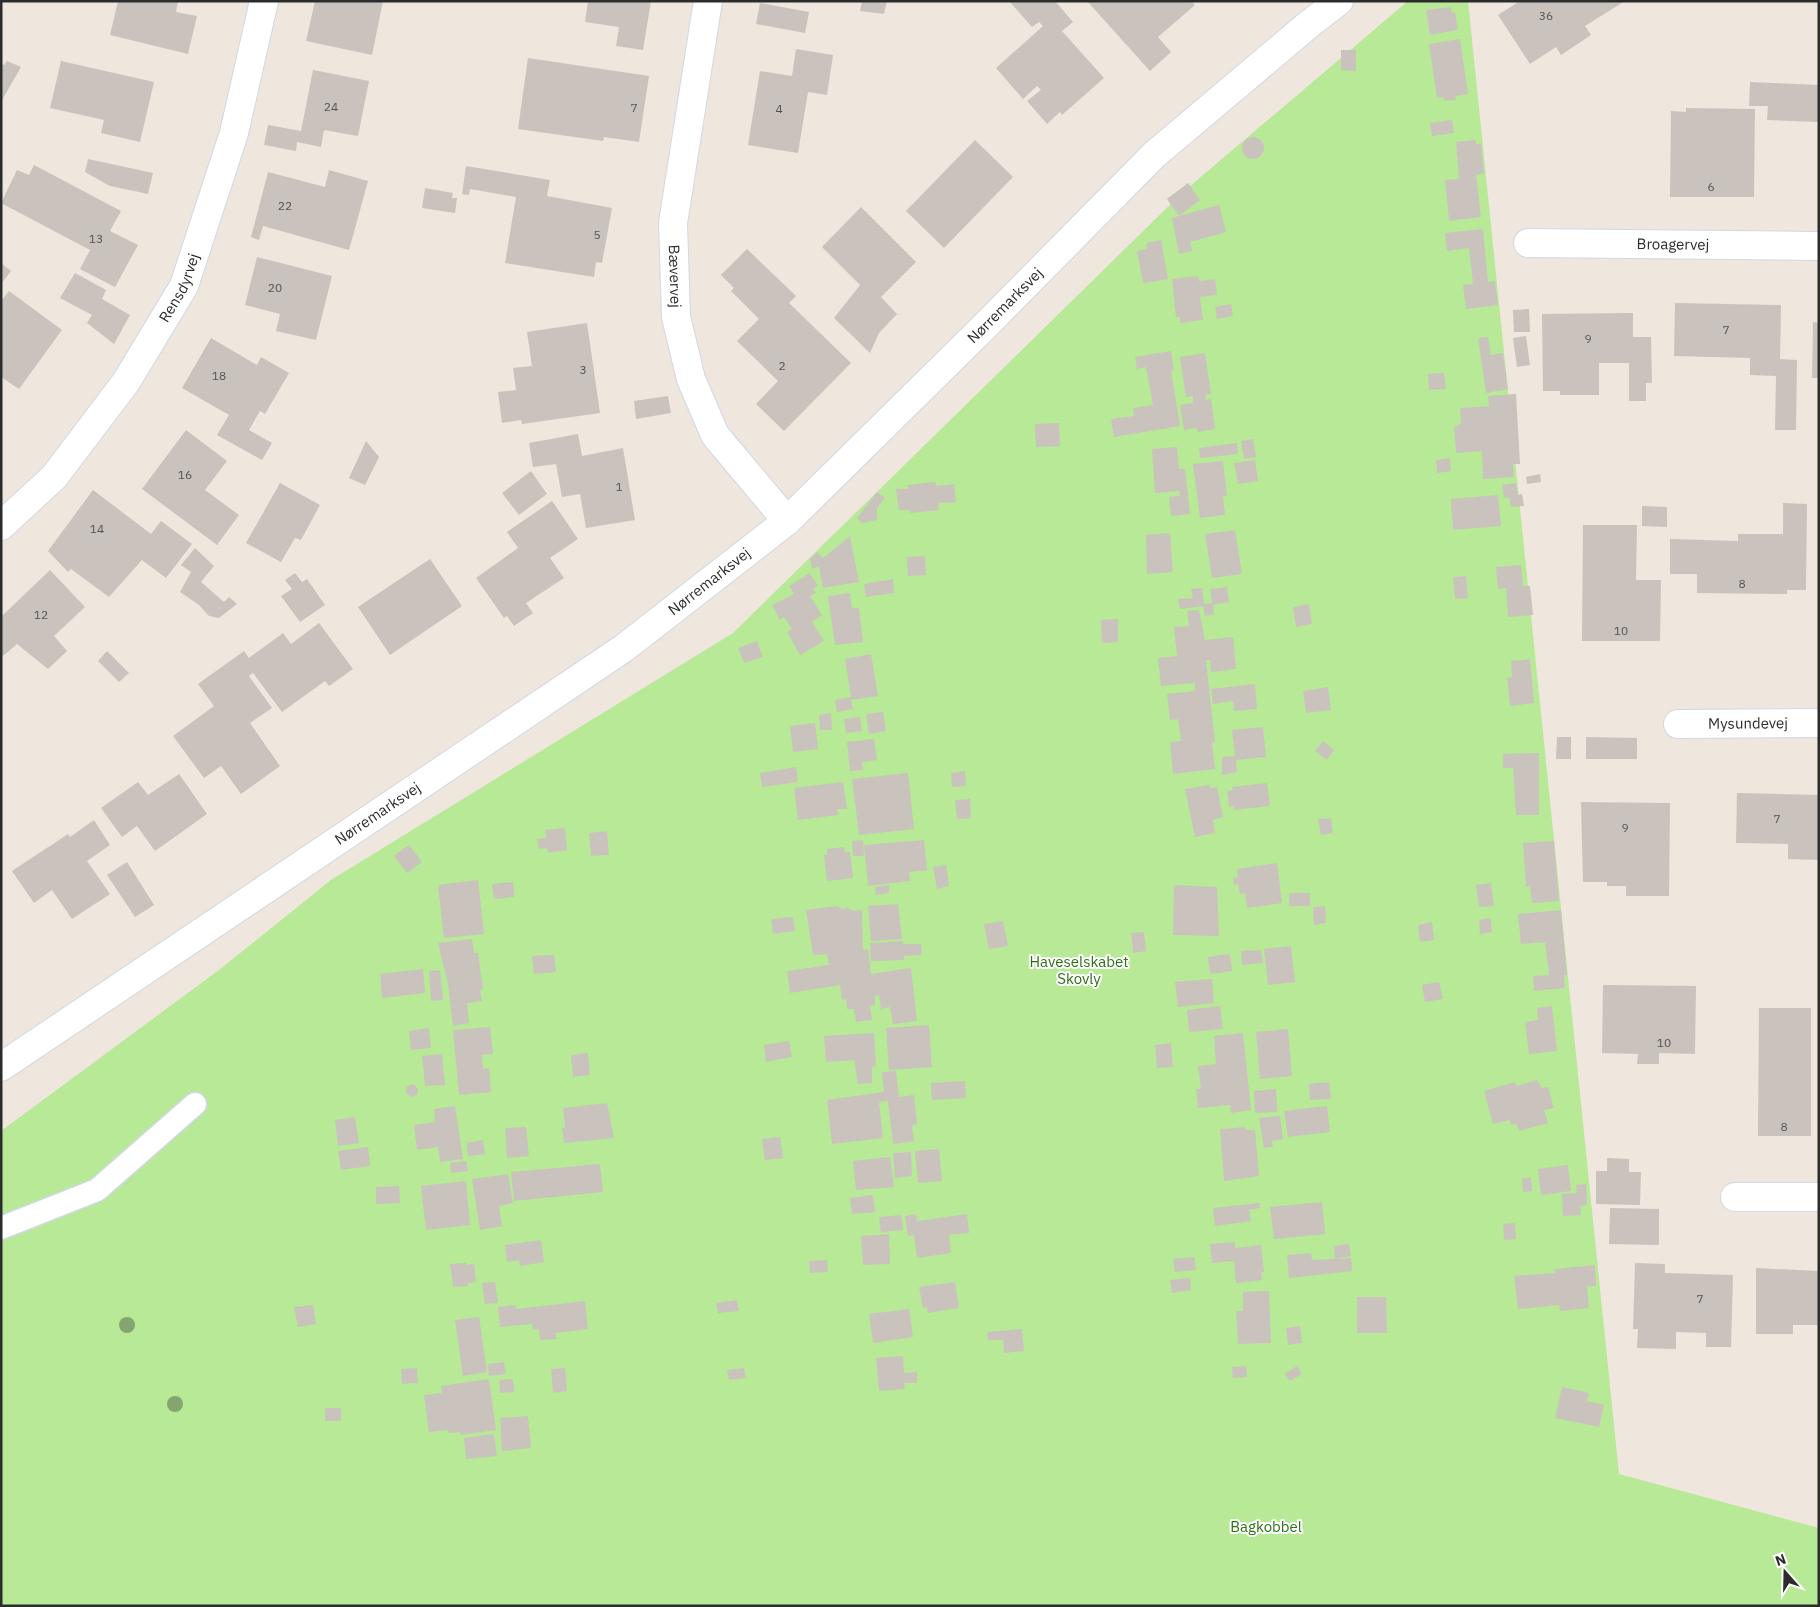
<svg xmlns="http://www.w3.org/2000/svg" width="1820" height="1607" font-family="'IBM Plex Sans',sans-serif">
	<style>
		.green { fill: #b7e996 }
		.building { fill: #cac3bd }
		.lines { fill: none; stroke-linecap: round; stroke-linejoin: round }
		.service-casing { stroke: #d2d7e6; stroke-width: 25 }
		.minor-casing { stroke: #d2d7e6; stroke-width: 30 }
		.tertiary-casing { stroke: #d2d7e6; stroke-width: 30 }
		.service { stroke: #fff; stroke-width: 22 }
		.minor { stroke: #fff; stroke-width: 28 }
		.tertiary { stroke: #fff; stroke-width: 28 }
		.tree { fill: #84a56f }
		.labels { text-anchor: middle; stroke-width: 4; stroke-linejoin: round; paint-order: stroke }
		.number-label { font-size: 12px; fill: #545250 }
		.street-label { font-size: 15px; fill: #2c2c2c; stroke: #fff }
		.park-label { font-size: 15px; fill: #2d7015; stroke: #fff }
	</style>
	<rect width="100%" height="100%" fill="#efe6dd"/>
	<path class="green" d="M1408,1H1468L1619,1474L1819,1528V1606H1V1131L219,970L331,880L733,633L1183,192Z"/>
	<path class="building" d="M118,1H178L176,12L197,16L188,54L110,35Z
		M315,1H383L372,55L306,41Z
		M588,1H651L643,50L616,46L619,27L585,22Z
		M862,1H887L884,14L860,11Z
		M1009,1H1055L1073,22L1062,31L1104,78L1062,115L1060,112L1047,124L1027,101L1041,90L1037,86L1023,99L996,68L1043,26L1039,22L1032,27Z
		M1087,1H1191L1195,5L1158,37L1171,52L1150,71Z
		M1520,1H1625L1585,26L1591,35L1561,55L1556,47L1530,64L1498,15Z
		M760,3L809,12L805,33L756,24Z
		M1451,7L1452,13L1455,12L1458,30L1430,35L1426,10Z
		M1460,39L1468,94L1455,96L1456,100L1444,101V97L1437,98L1429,44Z
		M796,49L833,55L827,95L808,92L798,153L748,145L760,71L792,76Z
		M1341,50H1356V71L1341,70Z
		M528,58L649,76L639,142L604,137L603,141L518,129Z
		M7,61L21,67L1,102V64L4,65Z
		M61,61L154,82L140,142L101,133L104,120L50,108Z
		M313,70L369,81L358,136L324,130L321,147L297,142L296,151L264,145L268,125L301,131Z
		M1750,82L1819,85V122L1767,120L1768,106H1749Z
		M1686,108L1755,109L1754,197H1670L1671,111L1686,112Z
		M1452,120L1454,133L1432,136L1430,123Z
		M1242 148a11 11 0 1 1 22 0a11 11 0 1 1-22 0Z
		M975,140L1013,177L944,248L906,211Z
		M1475,140L1476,144H1481L1484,173L1476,175L1481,217L1449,221L1445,180L1459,179L1456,142Z
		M88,159L153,173L148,194L110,186L85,172Z
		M34,165L121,211L110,231L138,245L115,287L80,269L90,250L1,203L17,170L29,175Z
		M466,166L550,180L547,196L612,208L602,263L596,262L594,277L505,263L516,197L470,189L469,195L462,194Z
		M329,170L368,181L349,250L263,226L259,240L251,237L268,172L325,187Z
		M1188,183L1200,200L1179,216L1167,199Z
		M425,188L453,193L452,198H457L455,213L422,208Z
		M1219,205L1226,232L1190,242L1192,251L1179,254L1172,218Z
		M861,207L916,262L881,297L897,314L879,333L870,353L834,318L860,285L822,247Z
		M1483,229L1488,282L1495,281L1498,305L1466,309L1463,285L1473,284L1469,248L1447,251L1445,233Z
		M1161,240L1168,279L1143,283L1137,251L1147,249L1146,243Z
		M747,249L796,296L789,303L851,363L784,431L756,404L778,381L737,341L759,319L731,291L734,288L721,275Z
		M257,257L332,276L316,340L276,331L280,314L245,305Z
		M1,263L11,271L1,284Z
		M75,273L106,290L102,299L130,315L114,344L87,323L92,315L60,298Z
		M1198,276L1199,281L1215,279L1217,295L1200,297L1203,320L1180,323V317H1176L1172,279Z
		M9,291L62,330L19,389L1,377V301Z
		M1675,303L1781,305L1780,359L1797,360L1796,430H1775L1776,376L1750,375V358L1674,356Z
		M1231,304L1233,316L1217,319L1215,307Z
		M1529,309L1530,332H1514L1513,310Z
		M1633,313V337H1651L1652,383H1646V401H1629V363H1599V395H1560V391H1543L1542,314Z
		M1813,322L1819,323V378H1812Z
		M587,323L600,413L522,424L521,420L502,423L498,392L516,390L513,368L532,366L527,332Z
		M1526,336L1530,365L1517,367L1513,338Z
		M1488,337L1491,355L1503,353L1508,389L1486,393L1478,338Z
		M211,338L257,365L261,357L289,373L265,414L260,411L249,430L272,443L262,460L217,435L229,415L182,388Z
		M1171,351L1174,370L1171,371L1180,426L1114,437L1111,419L1134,416L1133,408L1153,405L1146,367L1137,369L1135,357Z
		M1205,353L1211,394L1205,395L1206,400L1211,399L1215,429L1198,432L1197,428L1184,430L1180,405L1193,403V396L1186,397L1180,357Z
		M1444,373L1446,389L1429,390L1428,374Z
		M1516,394L1520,464H1513L1514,477L1483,479L1482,451L1456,453L1454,428L1461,423L1460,408L1489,406L1488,396Z
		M668,396L671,413L636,419L634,401Z
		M1059,423L1060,446L1036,447L1035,424Z
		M186,430L227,461L205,490L239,515L217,545L142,489Z
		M578,434L582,456L623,448L635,520L586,528L580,494L562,497L556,464L533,467L529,443Z
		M1253,439L1256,457L1244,459L1241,441Z
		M366,441L379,457L365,485L349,478Z
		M1237,443L1238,454L1200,458L1199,448Z
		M1177,447L1179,469H1185L1190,514L1171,516L1169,497L1180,496L1179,491L1155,493L1152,449Z
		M1450,458L1451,471L1437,473L1436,460Z
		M1255,460L1258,481L1238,484L1234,463Z
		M1223,461L1227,496H1223L1225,515L1200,518L1193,464Z
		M531,471L547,494L519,515L502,493Z
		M1540,474L1541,482L1527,484L1526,477Z
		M935,482L936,486L954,484L956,502L938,503L939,510L910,513V510H899L896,489H908V485Z
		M280,483L320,505L301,540L295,538L281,562L246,543Z
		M1516,483L1518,495L1522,494L1524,506L1511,507L1509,497L1504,498L1502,485Z
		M93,490L151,534L161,521L192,544L166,578L142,560L109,597L71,569L68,572L48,551Z
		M877,492L885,498L877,508V520L862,523L857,518Z
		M1498,495L1501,526L1453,530L1451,499Z
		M552,501L578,539L550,558L564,578L526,603L533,613L514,626L507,616L504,618L476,578L518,548L507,532Z
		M1783,503L1807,504L1806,590H1787V594L1697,593V574H1670V539L1738,541V534H1783Z
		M1642,506L1667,507V527L1642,526Z
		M1583,525H1637L1636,580H1661L1660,641H1582Z
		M1235,530L1242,574L1212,578L1205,534Z
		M1170,533L1173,572L1147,574L1146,535Z
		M850,536L859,582L823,588L819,567L812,568L810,559L817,552L823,558Z
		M195,548L214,566L201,582L224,602L229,597L237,604L219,618L209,616L199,605L180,592L191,572L181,565Z
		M925,556L926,575L908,576L907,557Z
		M430,559L462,606L390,655L358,607Z
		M1521,565L1523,586H1530L1533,615L1508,617L1506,588L1498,589L1496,567Z
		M50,570L85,607L54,636L67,651L48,669L17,644L3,656L1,654V613L3,615Z
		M295,573L302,582L307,579L325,605L300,622L281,596L292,589L285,580Z
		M810,573L818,586L813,589L816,593L810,596L822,615L812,622L824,641L800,655L787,632L792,629L784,617L780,620L772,605L794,594L789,586Z
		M1466,576L1468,598L1455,599L1453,577Z
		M893,579L894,593L866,597L864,584Z
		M1227,587L1229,602L1213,605L1214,614L1205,616L1203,606L1180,609L1178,599L1193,598L1191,589L1202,588L1204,604L1212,603L1210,589Z
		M850,593L852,608H859L863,642L835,645L828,596Z
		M1309,604L1312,624L1296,627L1293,607Z
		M1199,610L1205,640L1233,637L1236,669L1211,672L1210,660H1206L1215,742L1212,743L1215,769L1173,774L1170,742L1181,741L1178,719L1170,720L1167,694L1195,691V683L1161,686L1158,658L1177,656L1174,627L1189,626L1187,611Z
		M1118,619V642L1102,643L1101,620Z
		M319,623L353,669L329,686L325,681L282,712L253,673L249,676L272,708L250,723L280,766L241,794L221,766L204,778L173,736L214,706L198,684L244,651L249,658L283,633L291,644Z
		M757,641L763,657L744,663L738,648Z
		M107,651L129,673L119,682L98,661Z
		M871,654L878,696L851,700L853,709L837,712L835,700L851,697L845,659Z
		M1530,659L1534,703L1510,706L1507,678L1512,677L1511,661Z
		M1255,684L1257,709L1234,711L1233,701L1213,704L1211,689Z
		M1328,687L1331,710L1306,713L1303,691Z
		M883,712L886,731L869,734L866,714Z
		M831,713L832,730H820L819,715Z
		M860,717L862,731L846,733L844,719Z
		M815,723L818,749L793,752L790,726Z
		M1263,727L1266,757L1236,760L1237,772L1222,775V757L1235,756L1232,730Z
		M1557,737H1571V759H1556Z
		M1586,737L1637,738V759H1586Z
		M874,739L877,760L862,762L863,770L850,771L847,742Z
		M1323,741L1334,750L1327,760L1315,751Z
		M1539,753V815H1516L1513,768H1503V754Z
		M796,767L798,782L762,787L760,773Z
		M965,771L966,786L952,787L951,773Z
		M908,773L914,829L859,835L852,779Z
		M179,774L207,814L155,851L137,826L122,837L101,808L138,782L148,795Z
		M843,782L847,809H837L838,815L798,820L794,788Z
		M1267,783L1270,806L1234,810V806L1229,807L1227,791L1233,790L1232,787Z
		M1209,785L1210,788L1217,787L1223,817L1213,820L1215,833L1195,837L1185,789Z
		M1737,793L1819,795V860L1788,859V844L1736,843Z
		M970,799L971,818L957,819L955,800Z
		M1581,802L1670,803L1669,896H1626V886H1607V882H1583Z
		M1331,818L1333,833L1321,835L1318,819Z
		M94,820L110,845L87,861L110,894L72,919L52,890L34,903L12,871L68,834L70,837Z
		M565,828L567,850L548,853L547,848L539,849L537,839L546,838L545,830Z
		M607,831L609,855L591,856L589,833Z
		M863,840L864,856H853L852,841Z
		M924,840L927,870L909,872L910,881L868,886L864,845Z
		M1554,841L1559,901L1532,903L1530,886L1526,887L1523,843Z
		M409,845L422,862L407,873L394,856Z
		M844,847L845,852H850L853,878L827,881L824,855H827V849Z
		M127,862L154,905L135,917L107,875Z
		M1277,863L1282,903L1247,908L1245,893L1240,894L1238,884L1234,885L1233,878L1238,877L1237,869Z
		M946,865L949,886L937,889L933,867Z
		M478,880L484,934L444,938L438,885Z
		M513,882L514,897L494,899L492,884Z
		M1491,883L1494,906L1479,907L1476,885Z
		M889,885V893L876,895L875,887Z
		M1174,885L1217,887L1219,936L1173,935Z
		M1289,893H1310V906H1289Z
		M898,904L902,939L871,941L868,906Z
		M837,906L843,910L847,907L853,911L862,910L863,950L868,949L871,974L911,968L917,1021L893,1024L890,1007L881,1009L879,995L875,996V1005L870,1006L872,1020L856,1022L854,1009H847L846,999L842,1000L840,985L790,993L787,971L829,965L827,954L813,955L806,910Z
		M1325,906L1326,923L1314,925L1313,907Z
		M1561,910L1567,975H1564L1565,988L1534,991L1533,976L1549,975L1545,942L1521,944L1518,914Z
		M793,917L795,931L773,934L771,919Z
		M1491,918L1492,932L1480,934L1479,920Z
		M1003,921L1008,946L989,949L984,924Z
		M1432,922L1434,940L1420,942L1418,925Z
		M1144,932L1146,951L1133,953L1131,933Z
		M472,939L474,953H478L483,989L480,990L482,1001L467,1003L469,1023L453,1026L448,984L438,943Z
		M903,941V944H921L922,955L904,956V960L871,961L870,943Z
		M1291,946L1295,982L1268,985L1264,949Z
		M1261,950L1263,963L1242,965L1241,951Z
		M1230,954L1232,971L1210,974L1208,957Z
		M554,955L556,972L534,974L532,956Z
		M423,969L425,993L382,998L380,974Z
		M440,970L443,1000L431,1001L429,971Z
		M1212,979L1214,1003L1178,1007L1175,982Z
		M1439,982L1443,999L1425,1002L1422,985Z
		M1603,985L1696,986L1695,1054L1659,1053V1064H1637L1638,1054L1602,1053Z
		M1220,1006L1223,1029L1189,1032L1187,1010Z
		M1552,1006L1557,1051L1529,1054L1525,1022L1538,1020L1537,1008Z
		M1759,1008H1811V1136H1758Z
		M929,1025L932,1067L889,1070L886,1028Z
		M490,1027L493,1054L482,1055L483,1069L489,1068L491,1092L459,1095L453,1030Z
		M429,1028L431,1048L411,1050L409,1031Z
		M1288,1029L1292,1076L1260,1079L1256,1032Z
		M874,1033L876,1066L872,1067V1083L858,1084L854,1060L826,1062L824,1036Z
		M1243,1033L1251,1110L1231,1113L1230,1105L1198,1108L1196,1089H1201L1198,1066L1216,1064L1214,1036Z
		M789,1041L792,1057L766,1062L764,1045Z
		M1171,1043L1173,1067L1157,1068L1155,1045Z
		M588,1053L590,1075L573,1077L571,1055Z
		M442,1054L445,1085L425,1086L422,1056Z
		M896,1071L899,1097L914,1095L917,1124L912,1125L914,1141L893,1144L888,1101L879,1102L883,1138L832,1144L827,1100L884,1092L882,1072Z
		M1537,1080L1542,1088L1548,1087L1554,1108L1544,1110L1548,1123L1519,1131L1517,1124L1511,1125L1510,1120L1493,1124L1484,1091L1515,1082L1516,1086Z
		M965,1081L966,1098L932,1100L931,1083Z
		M1329,1082L1331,1099L1310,1100L1309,1084Z
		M413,1084L418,1089L417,1095L411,1097L406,1092L407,1086Z
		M1276,1089L1277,1112L1255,1113L1254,1091Z
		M607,1103L614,1138L564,1143L562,1128H565L563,1108Z
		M455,1106L463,1159L440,1162L438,1147L417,1150L414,1125L435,1122L434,1109Z
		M1327,1106L1330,1132L1288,1137L1284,1111Z
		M1280,1116L1283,1139L1272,1141L1273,1147L1264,1148L1259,1118Z
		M355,1117L359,1143L338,1146L335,1120Z
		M526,1127L529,1156L507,1158L505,1128Z
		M1245,1127L1246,1130H1255L1259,1176L1224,1181L1220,1129Z
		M780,1137L783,1158L765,1160L762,1139Z
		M483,1140L485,1154L468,1156L467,1143Z
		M368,1147L370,1166L341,1170L338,1151Z
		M939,1149L942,1181L918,1183L915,1151Z
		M911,1152L912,1176L895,1178L893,1153Z
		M890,1157L894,1187L856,1190L853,1161Z
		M1607,1158L1629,1159V1172H1641L1640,1205L1596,1204V1171H1607Z
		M466,1161L468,1171L451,1173L450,1163Z
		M600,1164L603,1192L514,1201L511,1172Z
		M1568,1165L1571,1191L1541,1195L1538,1169Z
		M508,1174L513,1203L499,1206L502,1226L480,1230L472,1179Z
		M1522,1178H1531L1532,1191L1523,1192Z
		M466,1181L470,1225L426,1230L421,1186Z
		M1586,1184L1587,1205L1580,1206L1581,1215L1563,1216L1562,1194L1577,1193L1576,1185Z
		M399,1186L400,1203L376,1204V1187Z
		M873,1195L875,1212L852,1214L850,1198Z
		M1322,1202L1325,1234L1274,1239L1270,1207Z
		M1259,1203L1260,1208L1249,1210L1251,1221L1215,1226L1213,1208Z
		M1610,1208L1659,1209V1245L1609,1244Z
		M916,1214L917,1221L967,1214L969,1233L949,1235L951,1253L917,1258L914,1235L908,1236L905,1216Z
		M901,1215L903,1230L881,1232L879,1217Z
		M1515,1223L1516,1239L1504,1240L1503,1224Z
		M889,1234L890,1264L863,1265L861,1236Z
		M541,1240L544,1262L520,1266L519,1260L507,1262L505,1245Z
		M1235,1242V1248L1261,1245L1264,1272H1261L1262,1280L1236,1283L1234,1261L1212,1263L1210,1244Z
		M1349,1244L1351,1256L1335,1259L1334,1246Z
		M1311,1253L1312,1260L1351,1258L1352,1271L1289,1278L1287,1255Z
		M1194,1257L1196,1270L1175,1272L1173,1259Z
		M827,1260L828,1272L810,1273L809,1261Z
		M466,1263V1265L474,1264L476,1282L468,1283V1286L453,1287L450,1264Z
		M1635,1263L1665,1264V1273L1733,1275L1731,1347H1706V1333L1676,1332V1349L1637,1348L1638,1329H1633Z
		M1595,1265L1596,1286H1587L1589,1308L1560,1311L1559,1305L1518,1309L1514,1276L1555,1273V1269Z
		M1756,1268L1819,1271V1325H1793V1334H1756Z
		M1190,1278L1191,1290L1172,1293L1170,1280Z
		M495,1282L498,1303L485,1304L482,1283Z
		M955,1282L959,1308L928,1313L927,1307L923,1308L919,1287Z
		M1269,1291L1271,1343L1238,1344L1236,1311H1243V1292Z
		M1357,1297H1386L1387,1333H1357Z
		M737,1300L739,1311L718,1313L716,1303Z
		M585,1301L588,1329L556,1333V1339L540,1340L539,1329L533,1330L532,1324L500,1327L498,1307L516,1305V1309Z
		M313,1305L316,1324L298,1327L294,1307Z
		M909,1309L913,1337L873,1343L869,1314Z
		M479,1317L487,1372L463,1376L455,1320Z
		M1300,1326L1302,1343L1288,1345L1286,1328Z
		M1022,1329L1024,1351L1004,1353L1003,1340H988L987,1332Z
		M903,1356L904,1373L917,1372V1383H904L905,1389L879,1391L876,1358Z
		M504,1362L506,1374L489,1376L488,1364Z
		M1246,1366L1247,1377L1233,1378L1232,1367Z
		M1297,1366L1302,1374L1290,1381L1285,1374Z
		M417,1368L418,1383L402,1384L401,1369Z
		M565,1368L567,1391L553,1393L551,1369Z
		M744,1368L746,1378L729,1380L727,1370Z
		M489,1379L496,1430L461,1435L460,1432L449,1433L448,1430L429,1432L424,1395L442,1393L441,1386Z
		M513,1379L514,1392L500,1393L499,1380Z
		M1562,1387L1589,1393L1587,1401L1604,1405L1599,1427L1555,1418Z
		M325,1408H341V1421H325Z
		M528,1416L531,1448L502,1451L500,1418Z
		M494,1434L497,1456L466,1459L464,1438Z"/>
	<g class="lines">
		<defs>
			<path id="service" d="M1,1228L97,1190L195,1104"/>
			<g id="minor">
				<path id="s1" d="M708,1L673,223L676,317L691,379L715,435L787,521"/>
				<path id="s2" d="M1528,243L1819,246"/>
				<path id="s3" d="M1,526L54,477L126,382L184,286L234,133L264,1"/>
				<path id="s4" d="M1678,724L1819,723"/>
				<path d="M1735,1197H1819"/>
			</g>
			<g id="tertiary">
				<path id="s5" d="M1,1067L624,648L787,521L985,326L1154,155L1308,25L1339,1"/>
			</g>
		</defs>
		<use href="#service" class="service-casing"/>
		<use href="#minor" class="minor-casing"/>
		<use href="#tertiary" class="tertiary-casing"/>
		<use href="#service" class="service"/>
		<use href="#minor" class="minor"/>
		<use href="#tertiary" class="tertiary"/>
	</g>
	<g class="tree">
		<circle cx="127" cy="1325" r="8"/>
		<circle cx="175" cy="1404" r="8"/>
	</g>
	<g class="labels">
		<g class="number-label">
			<text x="1546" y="20">36</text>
			<text x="331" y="111">24</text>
			<text x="634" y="112">7</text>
			<text x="779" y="113">4</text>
			<text x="1711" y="191">6</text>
			<text x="285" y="210">22</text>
			<text x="597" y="239">5</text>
			<text x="96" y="243">13</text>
			<text x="275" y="292">20</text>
			<text x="1726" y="334">7</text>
			<text x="1588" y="343">9</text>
			<text x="782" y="370">2</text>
			<text x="583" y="374">3</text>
			<text x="219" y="380">18</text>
			<text x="185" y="479">16</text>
			<text x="619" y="491">1</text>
			<text x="97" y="533">14</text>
			<text x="1742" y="588">8</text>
			<text x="41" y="619">12</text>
			<text x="1621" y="635">10</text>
			<text x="1777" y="823">7</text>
			<text x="1625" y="832">9</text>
			<text x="1664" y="1047">10</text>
			<text x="1784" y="1131">8</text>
			<text x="1700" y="1303">7</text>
		</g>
		<g class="street-label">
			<text dy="5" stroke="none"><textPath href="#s2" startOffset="145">Broagervej</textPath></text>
			<text dy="5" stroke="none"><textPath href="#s1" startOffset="278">Bævervej</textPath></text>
			<text dy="5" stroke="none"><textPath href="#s3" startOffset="300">Rensdyrvej</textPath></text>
			<text dy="5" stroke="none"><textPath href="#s5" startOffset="1264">Nørremarksvej</textPath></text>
			<text dy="5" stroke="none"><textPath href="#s5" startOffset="859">Nørremarksvej</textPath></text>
			<text dy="5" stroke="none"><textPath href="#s4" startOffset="70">Mysundevej</textPath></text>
			<text dy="5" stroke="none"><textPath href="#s5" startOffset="454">Nørremarksvej</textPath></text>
		</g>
		<g class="park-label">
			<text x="1079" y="967">Haveselskabet<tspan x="1079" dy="17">Skovly</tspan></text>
			<text x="1266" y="1532">Bagkobbel</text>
		</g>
	</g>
	<rect width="1820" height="1607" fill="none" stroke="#2c2c2c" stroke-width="5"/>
	<g transform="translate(1785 1572) rotate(340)" stroke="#ffffff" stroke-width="4" paint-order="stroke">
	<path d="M0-4L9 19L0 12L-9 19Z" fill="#2c2c2c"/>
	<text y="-8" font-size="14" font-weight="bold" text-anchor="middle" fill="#2c2c2c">N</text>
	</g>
</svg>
